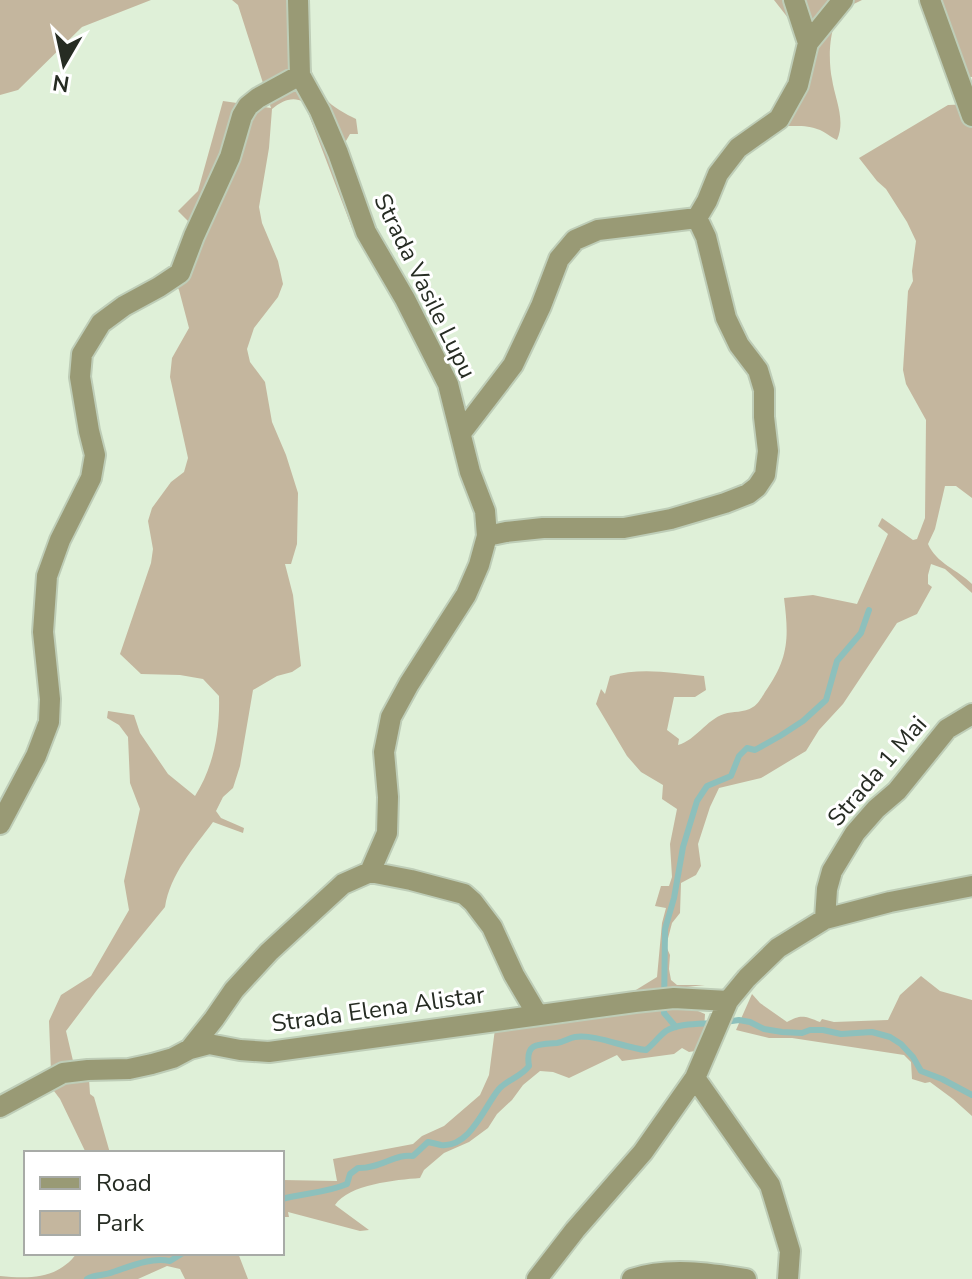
<svg xmlns="http://www.w3.org/2000/svg" width="972" height="1279" font-family="'Nunito Sans',sans-serif">
	<style>
		.green { fill: #c4b69e }
		.lines { fill: none; stroke-linecap: round; stroke-linejoin: round }
		.stream { stroke: #8dc0bc; stroke-width: 6 }
		.minor-casing { stroke: #becdb7; stroke-width: 24 }
		.minor { stroke: #999a75; stroke-width: 20 }
		.labels { text-anchor: middle; stroke-width: 6; stroke-linejoin: round; paint-order: stroke }
		.street-label { font-size: 24px; fill: #262c23; stroke: #fff }
	</style>
	<rect width="100%" height="100%" fill="#dff0d8"/>
	<path class="green" d="M0,0H151L82,27L18,90L0,95Z
		M232,0H310C309,30 303,73 325,98C332,107 346,114 356,119L358,134H350L343,146L371,225L352,228L304,102C292,96 282,101 272,109L269,148L259,207L262,223L278,261L283,284L278,297L254,328L247,349L250,362L265,382L272,422L286,455L298,493L297,544L291,564H285L293,595L301,666L292,672L277,676L253,690L240,766L233,788L223,797L216,811L221,818L244,828L243,833L213,822C194,848 170,874 165,907L97,990L66,1031L74,1065L51,1072L49,1021L61,995L91,976L129,910L124,881L140,809L130,783L128,737L119,725L107,718L108,711L134,715L140,733L168,774L195,796C214,766 220,731 219,696L203,679L180,675L141,674L120,654L151,563L153,549L148,521L152,508L171,482L184,472L188,458L170,377L172,358L189,328L179,290L171,275L192,225L178,211L198,191L223,101L271,108L238,5Z
		M774,0H862C857,3 850,5 846,8C828,20 828,60 832,79C835,99 846,120 837,140C830,137 827,133 820,130C809,125 797,126 785,126L801,55L792,23Z
		M918,0H972V77H967L922,2Z
		M972,104V498L956,486H945L935,529L928,544C936,563 958,570 972,584V593L945,569L931,564L928,575V584L932,587L917,614L897,623L843,704L819,730L806,751L761,778L719,788L710,807L698,844L701,866L696,875L681,883L680,913L672,923L666,946L670,955L669,969L671,980L677,985H705L631,993L657,977L662,923L666,908L655,906L661,886H669L672,877L670,844L677,809L662,799L663,785L641,772L627,756L596,704L601,689L605,694L610,676C641,667 672,673 704,676L706,690L695,697H674L667,730L679,739L678,745C696,740 706,720 724,714C733,711 744,713 753,707C758,704 762,697 765,692C789,658 789,638 784,598L813,595L857,604L888,534L878,526L882,518L913,540L917,539L925,518L926,420L906,384L903,370L908,291L913,281L912,271L916,241L907,222L886,189L877,181L859,158L948,105Z
		M921,976L940,991L972,1000V1116L953,1099L930,1082L925,1083L912,1079L911,1062L904,1055L792,1038H769L736,1030L752,994L760,1003L787,1022C801,1014 805,1016 820,1022L822,1019L834,1022L888,1020L900,995Z
		M684,1005L705,1014L704,1031L695,1051L689,1052L682,1048L674,1054L622,1061L617,1055L569,1078L553,1072L540,1071L523,1085L512,1100L497,1114L488,1128L469,1142L444,1153L424,1170L420,1178C396,1180 349,1184 335,1205L369,1230L360,1231L288,1212L289,1217H282V1180L337,1181L333,1159L413,1144L422,1136L444,1126L480,1095L489,1075L495,1029Z
		M74,1078L89,1079L90,1094L94,1097L110,1153H86L60,1099L51,1087Z
		M77,1253H238L248,1279H185L180,1269L167,1266L138,1279H0V1276C30,1279 58,1279 77,1253Z"/>
	<g class="lines">
		<path class="stream" d="M725,1022L739,1020L750,1022L764,1029L782,1032L802,1033L810,1030H823L841,1034L872,1032L890,1037L901,1044L913,1057L921,1071L942,1079L972,1095
			M676,1027L664,1013L665,929L674,898L683,847L697,801L707,786L731,776L739,756L747,748L755,750L780,736L803,721L826,700L837,661L861,633L869,610
			M282,1199C304,1193 326,1193 347,1184L350,1174L358,1168C380,1169 396,1153 413,1156L428,1142C433,1143 437,1144 441,1145C470,1148 484,1107 499,1089C508,1079 521,1077 529,1066C525,1043 538,1044 557,1043C564,1042 569,1038 575,1037C596,1034 625,1048 646,1050C654,1044 659,1036 666,1031C679,1023 699,1024 714,1023
			M87,1279C95,1274 104,1276 113,1272C131,1266 151,1257 170,1261L183,1253"/>
		<defs>
			<path id="minor" d="M794,0L808,43
				M930,0L972,116
				M461,433L513,365L541,306L559,259L575,240L598,230L697,218L707,201L718,174L738,148L779,119L798,85L808,43L843,0
				M487,536L506,532L543,528H624L671,519L725,503L748,494L757,487L765,475L768,451L764,417V390L758,370L739,345L726,318L706,237L697,218
				M0,824L36,756L49,722L50,699L43,632L47,576L60,540L91,478L95,455L89,431L80,377L82,354L101,323L124,306L159,287L180,273L194,236L230,157L242,116L248,106L258,98L300,75
				M370,872L411,880L464,894L473,902L492,927L514,975L537,1014
				M825,919L827,889L832,871L855,833L876,809L897,791L947,729L972,714
				M190,1049L214,1019L234,990L269,952L343,884L370,872L387,833L388,797L384,752L391,717L409,684L466,595L479,565L487,536L485,511L470,472L448,384L405,299L366,232L338,153L320,111L300,75L298,0
				M0,1107L63,1073L88,1070L129,1069L152,1064L173,1058L190,1049L209,1044L240,1050L269,1052L635,1002L674,998L728,1001
				M537,1279L575,1230L643,1152L695,1078
				M632,1279C668,1267 709,1273 746,1279
				M788,1279L790,1251L770,1185L695,1078L728,1001L747,978L778,948L825,919L890,902L972,886"/>
		</defs>
		<use href="#minor" class="minor-casing"/>
		<use href="#minor" class="minor"/>
	</g>
	<g class="labels">
		<g class="street-label">
			<text transform="translate(425 286) rotate(64)" y="8">Strada Vasile Lupu</text>
			<text transform="translate(877 771) rotate(-49)" y="8">Strada 1 Mai</text>
			<text transform="translate(378 1009) rotate(-8)" y="8">Strada Elena Alistar</text>
		</g>
	</g>
	<rect x="24" y="1151" width="260" height="104" fill="#ffffff" stroke="#a8aba7" stroke-width="2"/>
	<rect x="40" y="1177" width="40" height="12" fill="#999a75" stroke="#a8aba7" stroke-width="2"/>
	<text x="96" y="1191" font-size="24" fill="#262c23">Road</text>
	<rect x="40" y="1211" width="40" height="24" fill="#c4b69e" stroke="#a8aba7" stroke-width="2"/>
	<text x="96" y="1231" font-size="24" fill="#262c23">Park</text>
	<g transform="translate(64 64) rotate(189)" stroke="#ffffff" stroke-width="6" paint-order="stroke">
	<path d="M0-6L14 30L0 20L-14 30Z" fill="#262c23"/>
	<text y="-12" font-size="22" font-weight="bold" text-anchor="middle" fill="#262c23">N</text>
	</g>
</svg>
